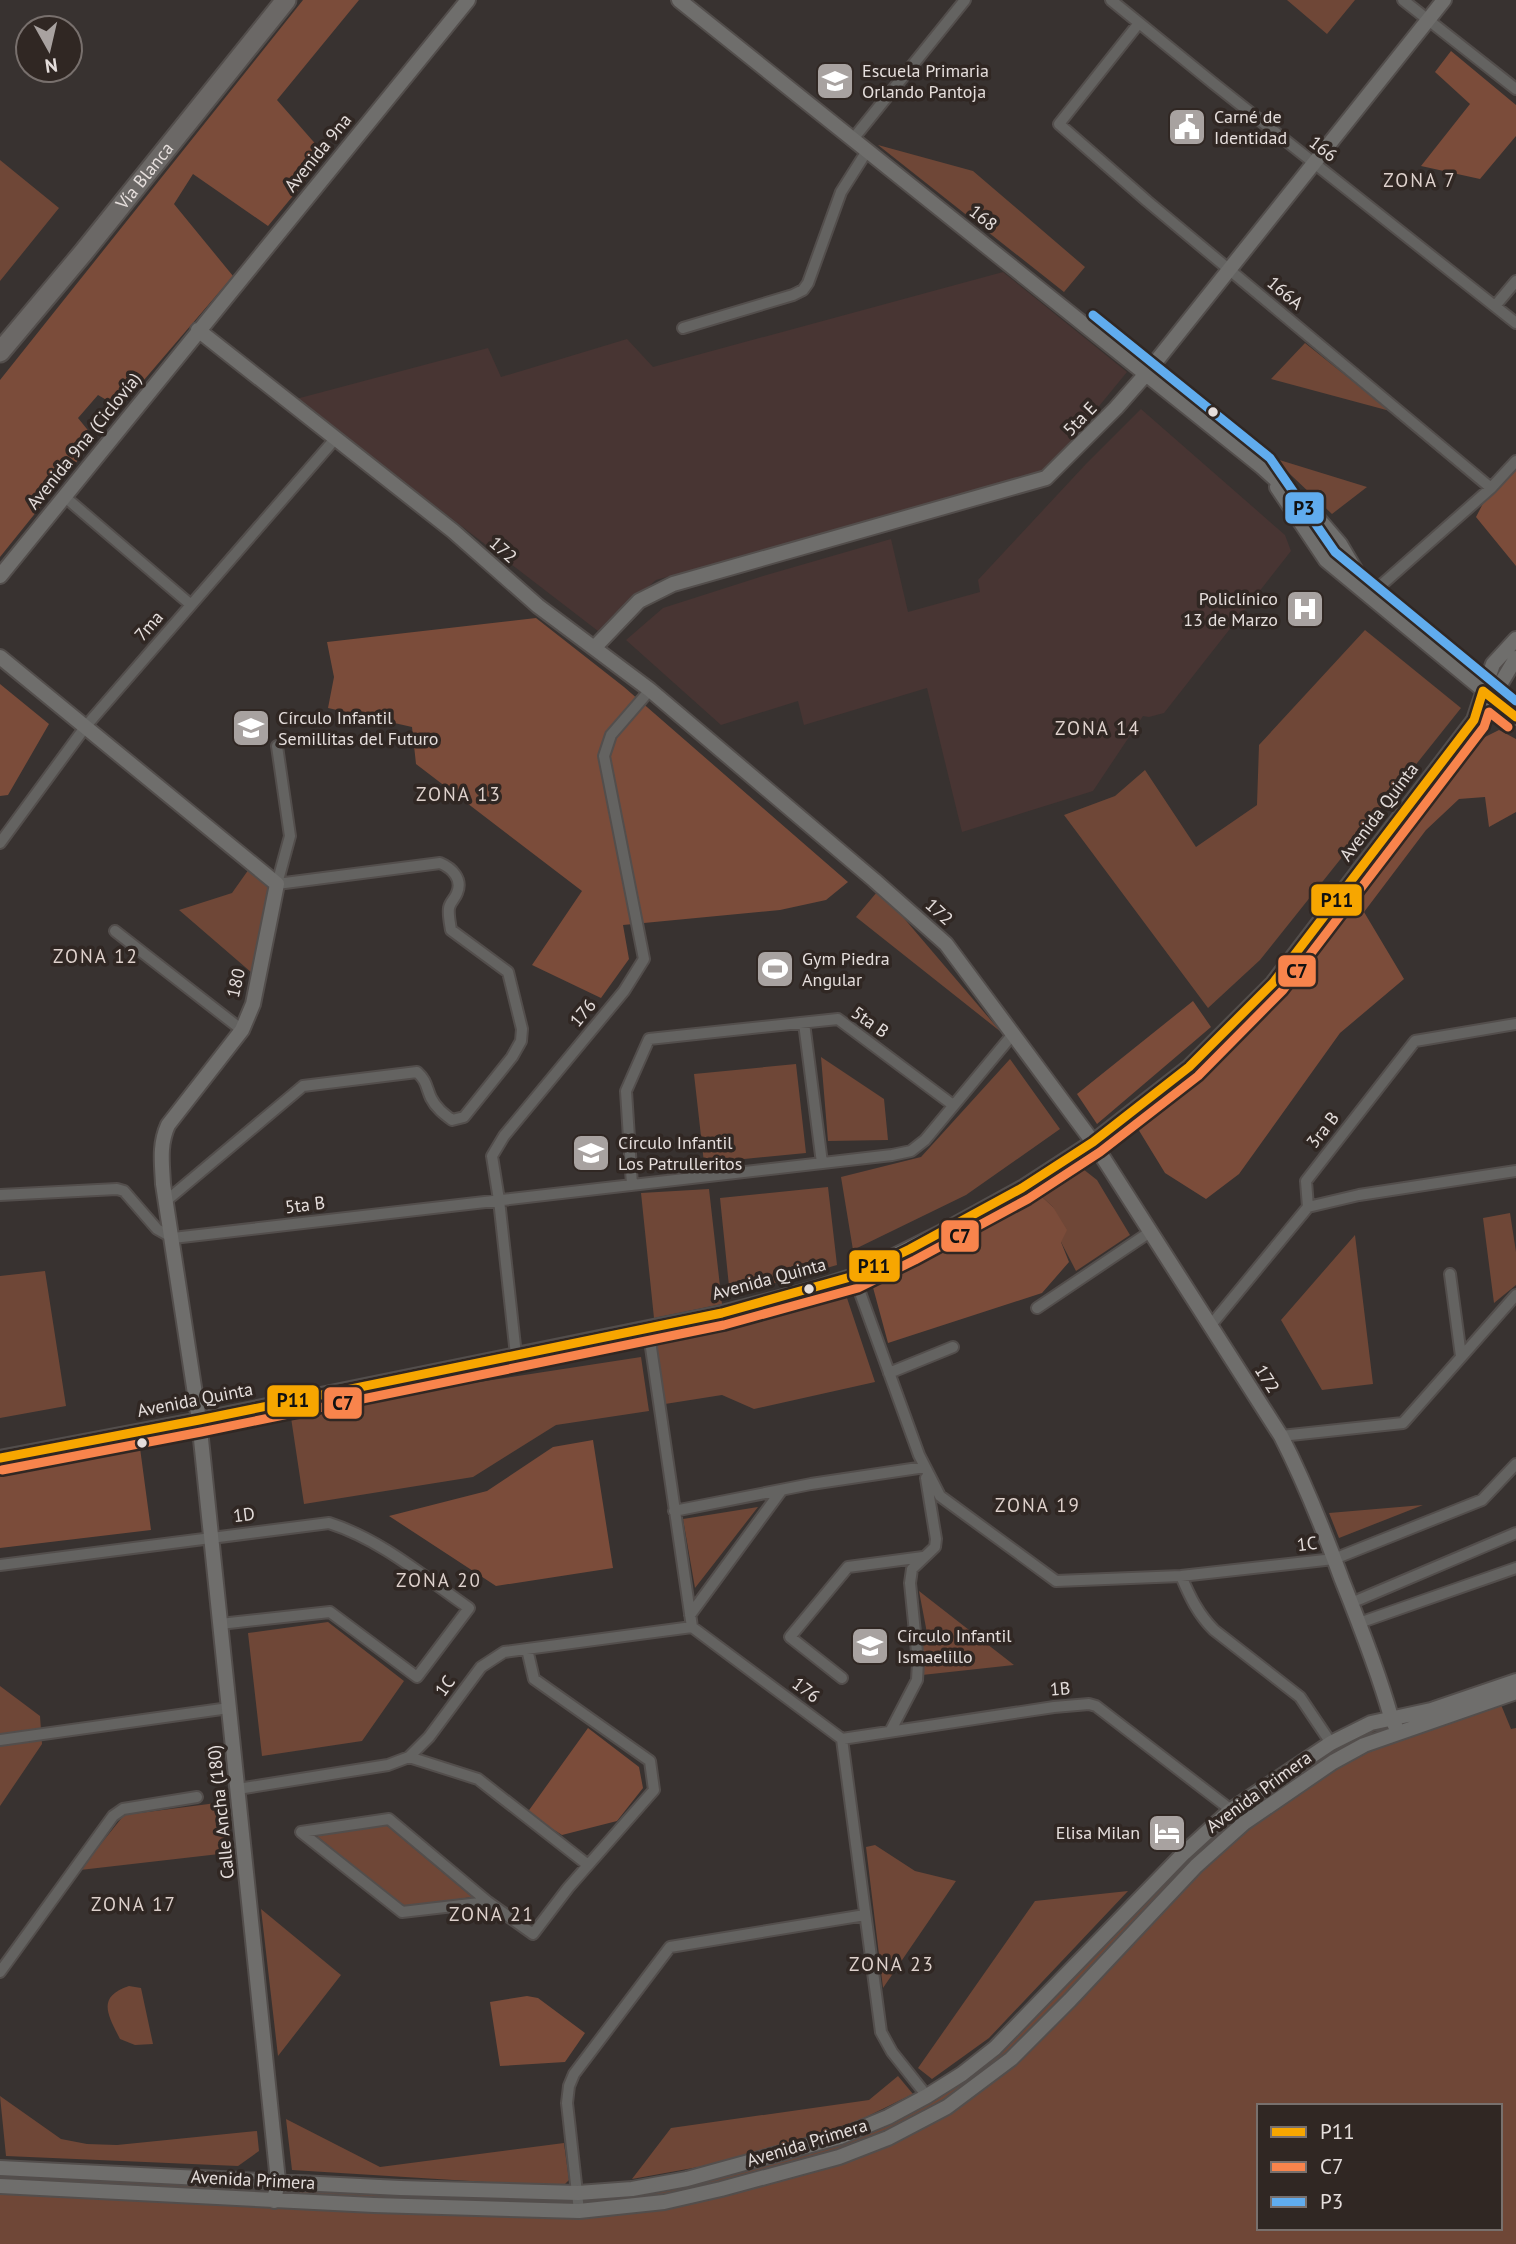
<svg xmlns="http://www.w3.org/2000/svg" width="1516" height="2244" font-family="'PT Sans',sans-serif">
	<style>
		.industrial { fill: #483533 }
		.green { fill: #6f4737; fill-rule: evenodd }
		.forest { fill: #7b4c3a }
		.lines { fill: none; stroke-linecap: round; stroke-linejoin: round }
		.street-casing { stroke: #534e4c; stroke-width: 14 }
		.secondary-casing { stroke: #534e4c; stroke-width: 18 }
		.highway-casing { stroke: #534e4c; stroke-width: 23 }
		.street { stroke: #646361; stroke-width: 10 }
		.secondary { stroke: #6f6e6c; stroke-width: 14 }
		.highway { stroke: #6b6866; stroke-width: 19 }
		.bus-1-casing { stroke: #302723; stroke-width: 14 }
		.bus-2-casing { stroke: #302723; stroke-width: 14 }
		.bus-3-casing { stroke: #302723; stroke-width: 14 }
		.bus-1 { stroke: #f7a600; stroke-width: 9 }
		.bus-2 { stroke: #f8844c; stroke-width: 9 }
		.bus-3 { stroke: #60acee; stroke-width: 9 }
		.bus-dot { fill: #e5dedc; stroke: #302723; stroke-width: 2.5 }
		.labels { text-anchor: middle; stroke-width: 7; stroke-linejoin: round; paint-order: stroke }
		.poi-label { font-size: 18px; fill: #e5dedc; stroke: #302723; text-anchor: start }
		.street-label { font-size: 18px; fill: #e5dedc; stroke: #302723 }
		.neighbourhood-label { font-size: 19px; letter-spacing: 2px; fill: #ded1cc; stroke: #302723 }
		.line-badge { stroke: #302723; stroke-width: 2.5 }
		.pale-badge-label { font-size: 19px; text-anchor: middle; font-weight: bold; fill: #111 }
	</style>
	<rect width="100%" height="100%" fill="#383230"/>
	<path class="industrial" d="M1003,272L1127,372L1045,472L656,580L598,631L296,399L488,348L501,377L627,339L653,367Z
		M1141,409L1285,535L1291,551L1164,713L1149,717L1143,716L1093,791L962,832L927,688L804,725L798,701L721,725L626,640L663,608L763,576L891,539L908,612L980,592L978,580L1085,465Z"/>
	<path class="green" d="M1287,0H1355L1327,34Z
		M878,145L973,171L1085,267L1064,292Z
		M0,160L59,208L0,281Z
		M1305,343L1390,411L1271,379Z
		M1273,458L1367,487L1332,514Z
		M1365,630L1461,708L1260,960L1208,1008L1064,815L1115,796L1145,770L1196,847L1257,805L1259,745Z
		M249,869L269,885L252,973L179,910L232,893Z
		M877,892L891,903L1001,1032L856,917Z
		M821,1057L884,1099L888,1140L828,1141Z
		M1010,1059L1060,1129L966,1195L853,1250L841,1177L921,1157Z
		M796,1064L806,1153L704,1163L694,1074Z
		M1083,1169L1097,1180L1130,1235L1076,1271L1061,1242L1053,1207L1040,1195L1055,1183Z
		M828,1187L837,1265L730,1296L720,1198Z
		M709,1189L722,1304L654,1318L641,1193Z
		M1510,1213L1516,1252V1285L1494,1303L1483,1218Z
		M1355,1235L1373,1384L1322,1390L1281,1320Z
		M45,1271L66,1406L0,1418V1276Z
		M846,1295L875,1382L754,1409L722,1395L665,1404L655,1339L767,1317Z
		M641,1357L649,1411L556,1425L473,1477L304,1504L290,1411Z
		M1423,1505L1339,1538L1329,1513Z
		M758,1507L695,1588L683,1519Z
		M919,1591L1014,1665L922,1675L921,1636L927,1633Z
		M328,1622L404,1681L362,1741L262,1756L248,1633Z
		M0,1686L40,1716L42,1744L0,1806Z
		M1497,1695L1511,1729L1516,1728V2244H0V2189L586,2216L815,2169L993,2077L1218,1846L1291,1796L1377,1742ZM1259,2106H1500V2228H1259Z
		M1375,1728H1380L1337,1752L1253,1810L1250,1809L1249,1806L1326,1752Z
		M224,1802L228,1853L80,1870L124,1815Z
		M1227,1822L1228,1825L1226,1829L1188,1863L1157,1900L1012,2050L950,2099L873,2139L847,2149L672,2195L602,2204L600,2201L602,2197L674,2187L938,2097Z
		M386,1825L472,1897L402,1907L317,1836Z
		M875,1845L915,1871L956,1881L883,1988L866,1847Z
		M1128,1891L989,2038L932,2079L918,2068L1035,1901Z
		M261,1909L341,1975L278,2056Z
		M129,1986L141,1988L153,2044L135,2045L120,2039C108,2015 96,1997 129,1986Z
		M898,2076L913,2094L860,2120L788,2143L704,2166L632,2179L671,2128L869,2100Z
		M0,2096L61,2139L87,2144L117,2145L257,2131L259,2151L238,2166L6,2156Z
		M286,2119L380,2167L564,2143L569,2180L565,2184L551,2186L292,2170Z
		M18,2176L256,2187L255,2189L212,2187L186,2190L20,2181Z
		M303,2188L561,2200L557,2203L497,2205L300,2195L299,2189Z"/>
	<path class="forest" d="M303,0H359L277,100L326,156L268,226L193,174L174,204L233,276L120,408L98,395L78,418L95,439L0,557V380Z
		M1451,51L1516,105V136L1480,179L1421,166L1470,104L1435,72Z
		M1516,461V566L1476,517L1491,488Z
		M536,618L624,687L848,882L826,900L780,910L623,925L629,959L601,998L532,965L582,891L416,764L412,727L328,708L334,677L327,642Z
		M0,684L49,724L8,795L0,796Z
		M1499,730L1516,739V812L1489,827L1485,797L1459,799L1426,830L1364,912L1404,979L1340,1033L1239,1174L1206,1199L1165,1173L1135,1124L1265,1013L1481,739Z
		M1193,1001L1211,1027L1097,1124L1077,1094Z
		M1040,1195L1053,1207L1067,1230L1061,1242L1069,1262L1042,1293L888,1343L871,1280Z
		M593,1440L613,1568L496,1586L389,1516L487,1491L553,1447Z
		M140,1448L151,1530L0,1548V1470Z
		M588,1728L639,1767L643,1788L617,1821L562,1835L527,1813Z
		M527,1996L538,1998L585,2033L565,2062L500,2066L490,2002Z"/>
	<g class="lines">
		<defs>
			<path id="street" d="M1111,0L1213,83L1516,323
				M1403,0L1516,89
				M1139,23L1059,124L1147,201L1491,488
				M853,139L965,0
				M1495,306L1516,281
				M683,328L793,295L803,290L808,283L841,192L867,151
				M65,497L190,604
				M1370,595L1491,488L1516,461
				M0,843L86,726L335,439
				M115,931L242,1030
				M804,1023L822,1163
				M632,1185L626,1091L649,1039L838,1019L953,1105
				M0,1195L117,1189L124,1191L157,1229L173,1238L892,1155L911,1151L925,1140L1013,1034
				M166,1201L303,1086L417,1072C427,1081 426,1087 431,1098C436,1108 444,1114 452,1120L464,1117L512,1057L521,1041L522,1029L508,972L451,930C450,923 448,915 449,908C450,902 455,899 457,893C463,879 452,868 440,863L277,884L290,836L277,746
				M1308,1207L1359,1195L1516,1171
				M1450,1274L1461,1356
				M854,1276L919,1455L940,1496L1056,1581L1181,1576L1334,1559L1482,1500L1516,1464
				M1037,1308L1150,1232
				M1211,1325L1308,1207L1306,1181L1415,1041L1516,1024
				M648,1327L692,1627L842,1739L881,2032L892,2052L927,2096
				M516,1355L499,1200L492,1156L504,1136L624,991L644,959L604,756L611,735L650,690
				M889,1373L953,1347
				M1281,1436L1403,1423L1516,1295
				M674,1511L811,1484L925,1467
				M0,1565L329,1523C382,1540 424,1577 469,1608L417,1677L330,1612L220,1624
				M1181,1576C1190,1597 1198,1614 1214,1630L1300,1697L1331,1743
				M1351,1603L1516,1533
				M690,1615L781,1491
				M1359,1623L1516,1568
				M842,1678L790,1637L848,1567L923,1557
				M891,1730L917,1680L918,1662L910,1583L912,1569L935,1547L936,1539L926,1478
				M842,1739L1054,1707L1089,1704L1096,1706L1226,1806L1244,1823
				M0,1740L229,1708
				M409,1757L478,1779L588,1865
				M238,1789L388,1765L409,1757L429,1737L481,1667L504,1652L692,1627
				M488,1902L402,1912L301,1832L389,1819L488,1902L533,1934L568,1888L654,1790L650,1761L534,1679L527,1649
				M0,1972L113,1816L123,1809L197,1797
				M579,2211L567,2103L569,2086L574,2074L670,1947L865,1915"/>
			<path id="secondary" d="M679,0L1262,467L1316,516L1340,544L1370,595
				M198,330L453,531L538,606L650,690L874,880L946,944L1093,1142L1281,1436C1305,1483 1324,1531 1342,1580C1360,1625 1378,1671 1391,1717L1398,1732
				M1277,487L1326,560L1516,717
				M0,576L468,0
				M595,647L639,601L673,584L1046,478L1116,408L1146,374L1444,0
				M0,657L277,884L253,1004L242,1030L168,1125C159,1145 162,1163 163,1184L199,1420L278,2181L274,2201
				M1489,703L1516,658
				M0,1458L199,1420L722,1313L810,1290L854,1276L942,1232L1022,1188L1093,1142L1189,1067L1273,983L1474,720L1493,664L1516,639
				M0,2168L400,2188L578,2193L632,2189L687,2179L840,2137L888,2117L927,2096L962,2074L995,2048L1184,1853L1231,1810L1331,1743L1371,1723L1431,1710L1516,1681
				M0,2186L374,2205L579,2211L664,2202L721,2189L839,2157L888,2138L947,2107L1011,2059L1070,2000L1196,1866L1244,1823L1333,1762L1364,1745L1516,1692"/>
			<g id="highway">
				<path id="s1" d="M0,352L83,253L286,0"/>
			</g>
		</defs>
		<use href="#street" class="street-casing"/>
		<use href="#secondary" class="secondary-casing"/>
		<use href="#highway" class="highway-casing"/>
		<use href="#street" class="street"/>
		<use href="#secondary" class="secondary"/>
		<use href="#highway" class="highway"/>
		<defs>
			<path id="bus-1" d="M0,1458L199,1420L722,1313L854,1276L910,1249L1022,1188L1093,1142L1189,1067L1273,983L1474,720L1483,691L1516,717"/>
			<path id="bus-2" d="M2,1470L201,1432L724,1325L858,1288L915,1260L1028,1199L1100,1152L1198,1076L1283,990L1484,727L1489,712L1508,727"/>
			<path id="bus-3" d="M1093,315L1270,458L1335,552L1516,701"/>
		</defs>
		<use href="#bus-1" class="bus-1-casing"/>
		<use href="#bus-2" class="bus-2-casing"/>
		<use href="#bus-3" class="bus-3-casing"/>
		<use href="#bus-1" class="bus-1"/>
		<use href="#bus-2" class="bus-2"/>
		<use href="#bus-3" class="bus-3"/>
	</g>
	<defs>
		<symbol id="school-square" viewBox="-11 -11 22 22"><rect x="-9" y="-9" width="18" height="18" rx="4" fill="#a8a2a0" stroke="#302723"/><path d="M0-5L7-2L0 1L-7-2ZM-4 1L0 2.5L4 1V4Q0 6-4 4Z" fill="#fff"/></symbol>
		<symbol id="civic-square" viewBox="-11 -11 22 22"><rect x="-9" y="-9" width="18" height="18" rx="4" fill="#a8a2a0" stroke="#302723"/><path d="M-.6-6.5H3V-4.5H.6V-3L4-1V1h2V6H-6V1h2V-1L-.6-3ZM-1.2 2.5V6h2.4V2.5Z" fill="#fff"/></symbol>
		<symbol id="hospital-square" viewBox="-11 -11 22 22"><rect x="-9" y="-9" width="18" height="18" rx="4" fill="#a8a2a0" stroke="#302723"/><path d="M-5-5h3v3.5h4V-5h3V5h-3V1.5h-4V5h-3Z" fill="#fff"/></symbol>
		<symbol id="stadium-square" viewBox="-11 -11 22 22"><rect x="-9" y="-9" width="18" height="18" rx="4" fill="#a8a2a0" stroke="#302723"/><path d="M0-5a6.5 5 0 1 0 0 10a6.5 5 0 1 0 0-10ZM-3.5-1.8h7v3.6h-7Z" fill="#fff"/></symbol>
		<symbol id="hotel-square" viewBox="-11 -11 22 22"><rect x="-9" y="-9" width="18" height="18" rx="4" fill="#a8a2a0" stroke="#302723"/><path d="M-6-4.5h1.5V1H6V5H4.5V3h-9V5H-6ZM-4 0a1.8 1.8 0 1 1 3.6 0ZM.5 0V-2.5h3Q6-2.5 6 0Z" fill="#fff"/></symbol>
	</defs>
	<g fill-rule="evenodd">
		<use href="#school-square" x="813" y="59" width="44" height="44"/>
		<use href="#civic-square" x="1165" y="105" width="44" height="44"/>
		<use href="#hospital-square" x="1283" y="587" width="44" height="44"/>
		<use href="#school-square" x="229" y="706" width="44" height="44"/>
		<use href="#stadium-square" x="753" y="947" width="44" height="44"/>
		<use href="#school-square" x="569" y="1131" width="44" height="44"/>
		<use href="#school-square" x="848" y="1624" width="44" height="44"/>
		<use href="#hotel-square" x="1145" y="1811" width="44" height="44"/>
	</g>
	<g class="bus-dot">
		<circle cx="1213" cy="412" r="6"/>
		<circle cx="809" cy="1289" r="6"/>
		<circle cx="142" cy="1443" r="6"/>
	</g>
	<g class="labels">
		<g class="poi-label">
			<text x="862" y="77">Escuela Primaria<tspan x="862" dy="21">Orlando Pantoja</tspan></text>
			<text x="1214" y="123">Carné de<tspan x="1214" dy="21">Identidad</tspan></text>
			<text x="1278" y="605" text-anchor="end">Policlínico<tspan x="1278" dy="21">13 de Marzo</tspan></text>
			<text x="278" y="724">Círculo Infantil<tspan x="278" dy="21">Semillitas del Futuro</tspan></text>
			<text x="802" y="965">Gym Piedra<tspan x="802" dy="21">Angular</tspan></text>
			<text x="618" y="1149">Círculo Infantil<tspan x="618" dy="21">Los Patrulleritos</tspan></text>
			<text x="897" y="1642">Círculo Infantil<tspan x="897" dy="21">Ismaelillo</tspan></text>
			<text x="1140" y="1839" text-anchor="end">Elisa Milan</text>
		</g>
		<g class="street-label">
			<text transform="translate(1323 149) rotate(38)" y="6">166</text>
			<text transform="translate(318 153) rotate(-51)" y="6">Avenida 9na</text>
			<text dy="6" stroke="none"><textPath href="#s1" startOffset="228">Vía Blanca</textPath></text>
			<text transform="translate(983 218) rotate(38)" y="6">168</text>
			<text transform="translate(1285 293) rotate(40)" y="6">166A</text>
			<text transform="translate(1080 419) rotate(-46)" y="6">5ta E</text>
			<text transform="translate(84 441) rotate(-51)" y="6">Avenida 9na (Ciclovía)</text>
			<text transform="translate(503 550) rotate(41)" y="6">172</text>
			<text transform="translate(149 626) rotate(-49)" y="6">7ma</text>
			<text transform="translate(1379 812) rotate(-53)" y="6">Avenida Quinta</text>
			<text transform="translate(939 912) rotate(42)" y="6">172</text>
			<text transform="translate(236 983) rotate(-77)" y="6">180</text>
			<text transform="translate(583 1013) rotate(-50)" y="6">176</text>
			<text transform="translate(870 1022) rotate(35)" y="6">5ta B</text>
			<text transform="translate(1323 1130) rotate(-52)" y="6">3ra B</text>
			<text transform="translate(305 1205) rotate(-7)" y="6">5ta B</text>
			<text transform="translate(769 1279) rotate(-15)" y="6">Avenida Quinta</text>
			<text transform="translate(1267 1379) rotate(58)" y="6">172</text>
			<text transform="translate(195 1400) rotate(-11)" y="6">Avenida Quinta</text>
			<text transform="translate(244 1515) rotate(-7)" y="6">1D</text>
			<text transform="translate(1307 1544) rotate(-7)" y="6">1C</text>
			<text transform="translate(445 1686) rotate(-54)" y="6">1C</text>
			<text transform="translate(1060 1689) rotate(-5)" y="6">1B</text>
			<text transform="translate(806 1690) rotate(37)" y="6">176</text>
			<text transform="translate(1259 1792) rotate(-36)" y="6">Avenida Primera</text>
			<text transform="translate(221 1812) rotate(-96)" y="6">Calle Ancha (180)</text>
			<text transform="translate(807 2143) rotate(-17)" y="6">Avenida Primera</text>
			<text transform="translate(253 2180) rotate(3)" y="6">Avenida Primera</text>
		</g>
		<g class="neighbourhood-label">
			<text x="1420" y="187">ZONA 7</text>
			<text x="1098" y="735">ZONA 14</text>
			<text x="459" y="801">ZONA 13</text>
			<text x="96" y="963">ZONA 12</text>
			<text x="1038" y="1512">ZONA 19</text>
			<text x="439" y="1587">ZONA 20</text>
			<text x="134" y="1911">ZONA 17</text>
			<text x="492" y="1921">ZONA 21</text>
			<text x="892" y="1971">ZONA 23</text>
		</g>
	</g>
	<g class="line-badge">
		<rect x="1284" y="491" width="41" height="34" rx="7" fill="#60acee"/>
		<rect x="1310" y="883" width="53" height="34" rx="7" fill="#f7a600"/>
		<rect x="1277" y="954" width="40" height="34" rx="7" fill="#f8844c"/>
		<rect x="940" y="1219" width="40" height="34" rx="7" fill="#f8844c"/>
		<rect x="848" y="1249" width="53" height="34" rx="7" fill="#f7a600"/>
		<rect x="266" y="1384" width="54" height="34" rx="7" fill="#f7a600"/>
		<rect x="323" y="1386" width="40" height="34" rx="7" fill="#f8844c"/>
	</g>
	<g class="pale-badge-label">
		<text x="1304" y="515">P3</text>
		<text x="1337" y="907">P11</text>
		<text x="1297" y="978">C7</text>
		<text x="960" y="1243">C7</text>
		<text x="874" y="1273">P11</text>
		<text x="293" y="1407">P11</text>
		<text x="343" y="1410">C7</text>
	</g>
	<rect x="1257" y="2104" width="245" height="126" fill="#302723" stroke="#78706d" stroke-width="2"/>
	<rect x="1271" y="2127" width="35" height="10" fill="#f7a600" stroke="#78706d" stroke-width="2"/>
	<text x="1320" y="2139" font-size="21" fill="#e5dedc">P11</text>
	<rect x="1271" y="2162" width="35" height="10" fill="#f8844c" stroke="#78706d" stroke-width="2"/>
	<text x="1320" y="2174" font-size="21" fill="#e5dedc">C7</text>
	<rect x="1271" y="2197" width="35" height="10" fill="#60acee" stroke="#78706d" stroke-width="2"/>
	<text x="1320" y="2209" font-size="21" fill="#e5dedc">P3</text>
	<g transform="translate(49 49) rotate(172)"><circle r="33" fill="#302723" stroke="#78706d" stroke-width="2"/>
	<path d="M0-5L12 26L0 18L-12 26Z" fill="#a8a2a0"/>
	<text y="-10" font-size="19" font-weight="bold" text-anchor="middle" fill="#e5dedc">N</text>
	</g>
</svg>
